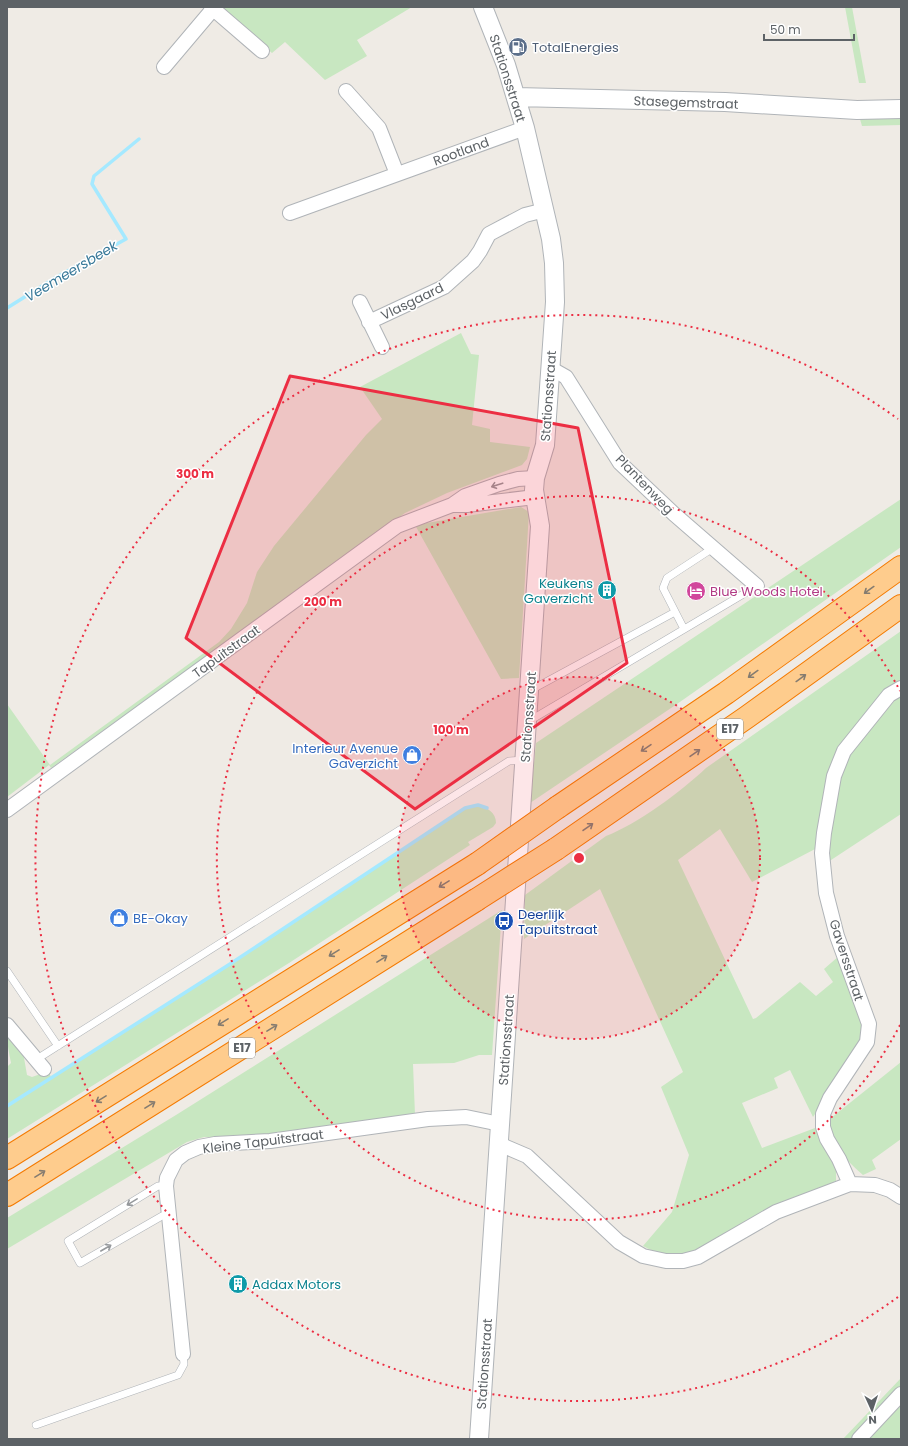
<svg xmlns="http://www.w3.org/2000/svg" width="908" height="1446" font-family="Poppins,sans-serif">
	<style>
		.green { fill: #c8e7c1 }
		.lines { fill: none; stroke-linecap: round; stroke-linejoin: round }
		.stream { stroke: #a5e9ff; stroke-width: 3.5 }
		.service-casing { stroke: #b0b4b8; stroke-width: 8 }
		.minor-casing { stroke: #b0b4b8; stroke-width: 16 }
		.tertiary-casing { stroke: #b0b4b8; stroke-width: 20 }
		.motorway-casing { stroke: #f47a00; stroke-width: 24 }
		.service { stroke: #fff; stroke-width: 7 }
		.minor { stroke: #fff; stroke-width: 14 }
		.tertiary { stroke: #fff; stroke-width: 18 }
		.motorway { stroke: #fecc8d; stroke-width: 22 }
		.motorway-bridge-casing { stroke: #f47a00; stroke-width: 24; stroke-linecap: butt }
		.motorway-bridge { stroke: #fecc8d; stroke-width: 22 }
		.oneway { stroke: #96999c }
		.oneway2 { stroke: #857c70 }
		.marked { fill: #ec2e43; fill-opacity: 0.2; stroke: #ec2e43; stroke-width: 3; stroke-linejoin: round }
		.ring { fill: none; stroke: #ec2e43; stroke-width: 2; stroke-dasharray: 2 4 }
		.labels { text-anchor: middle; stroke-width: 3; stroke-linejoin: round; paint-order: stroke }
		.shield { fill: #fff; stroke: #8e9194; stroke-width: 1 }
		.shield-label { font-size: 12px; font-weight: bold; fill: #5d6266 }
		.service-label { font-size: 13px; fill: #4e5e75; stroke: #fff; text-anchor: start }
		.street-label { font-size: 13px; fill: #5d6266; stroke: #fff }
		.culture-label { font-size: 13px; fill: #0d838f; stroke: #fff; text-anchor: end }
		.hotel-label { font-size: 13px; fill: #b23c85; stroke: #fff; text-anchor: start }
		.shop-label { font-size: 13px; fill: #366cbe; stroke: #fff; text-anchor: end }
		.transit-label { font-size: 13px; fill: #164399; stroke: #fff; text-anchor: start }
		.water-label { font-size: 14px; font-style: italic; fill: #387999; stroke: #fff }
		.centre { fill: #ec2e43; stroke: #fff; stroke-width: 2 }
		.ring-label { font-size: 12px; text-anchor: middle; font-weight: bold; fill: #ec2e43; stroke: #fff; stroke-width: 3; stroke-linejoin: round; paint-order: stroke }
	</style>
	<rect width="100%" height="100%" fill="#efebe5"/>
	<path class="green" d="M219,7H412L357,40L367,56L325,80L285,42L272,53Z
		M845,7H852L866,83H859Z
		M901,114V125L862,126L860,119L872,115Z
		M461,333L471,354L479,355L472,425L490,429V442L530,447L527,459L522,465L447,493L405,513L51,768L49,765L7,797V704L50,765L219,642L231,629L247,603L257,572L274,546L366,435L382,419L360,387Z
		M901,499V547L677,704L530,803L536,743Z
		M521,507L529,512L519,678L501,679L415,525Z
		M901,631V680L879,695L880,701L848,740L817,848L752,882L720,829L678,860L753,1019L756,1018L800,982L816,996L833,982L824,969L839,956L864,1031L851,1060L813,1117L790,1070L774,1078L778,1088L742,1103L762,1148L815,1128L836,1168V1181C817,1192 798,1194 780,1203C737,1223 693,1275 643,1246L672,1212L689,1155L661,1087L683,1072L600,889L524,939L525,895L606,836C636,825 682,791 706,768Z
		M901,693V814L828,862L829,824L843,762Z
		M478,805C487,808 496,812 496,823L493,827L468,842L470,845L289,963L7,1139V1067L11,1063C9,1052 7,1044 7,1033L23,1052L27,1075L32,1077L49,1071L51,1078L230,964L465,808Z
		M502,910L492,1055H479L454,1063L413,1064L415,1115L253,1138L204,1137L187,1142L7,1249V1218L176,1115Z
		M901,1062V1139L872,1160L876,1169L863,1175C838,1152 833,1147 828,1113L831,1118Z
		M901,1378V1387L852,1439H843Z
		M901,1401V1439H864Z"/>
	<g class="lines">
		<path class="stream" d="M7,308L55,278L126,239L92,184L94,176L139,139
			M7,1106L230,964L465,808L478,805L487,808"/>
		<defs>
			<path id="service" d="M684,629L663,588L667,578L713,548
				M531,690L675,612
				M529,721L757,586
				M7,971L58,1046
				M37,1059L509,761L525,760
				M166,1186H158L68,1241L80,1263L162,1216L169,1215
				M36,1425L178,1375L184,1364L183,1354"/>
			<path id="minor" d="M211,7L262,51
				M164,67L213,9
				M346,91L379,128L397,174
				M290,213L525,128
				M360,302L382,347
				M369,322L444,287L473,261L480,251L489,234L525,215L545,210
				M550,368L566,377L620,463L674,514L757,586
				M452,505H467L535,497
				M7,810L397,526L452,505L465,496L499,484L518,479L535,478
				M7,1025L44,1069
				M499,1144L527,1156L619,1242L643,1256L666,1261H683L698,1257L776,1212L850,1184L875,1185L890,1190L901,1197
				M850,1184L839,1159L827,1139L823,1127V1114L830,1098L867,1042L869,1024L837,936L826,893L822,853L824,833L834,776L844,751L889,695L901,688
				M183,1354L166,1186L167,1178L176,1160L185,1153L199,1147L215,1144L270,1141L428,1119L466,1117L500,1124
				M859,1439L901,1394"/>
			<path id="tertiary" d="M516,97L725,102L857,110L901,109
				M479,1439L540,526L534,490L535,478L545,445L555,302L554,263L551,239L525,128L506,65L483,7"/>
			<path id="motorway" d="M558,807L726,693L901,567
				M556,849L747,717L901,606
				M7,1158L477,864
				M7,1195L476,900"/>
		</defs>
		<use href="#service" class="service-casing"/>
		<use href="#minor" class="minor-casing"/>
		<use href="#tertiary" class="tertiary-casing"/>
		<use href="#motorway" class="motorway-casing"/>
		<use href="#service" class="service"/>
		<use href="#minor" class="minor"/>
		<use href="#tertiary" class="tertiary"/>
		<use href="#motorway" class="motorway"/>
		<defs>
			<path id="motorway-bridge" d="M477,864L558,807
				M476,900L556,849"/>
		</defs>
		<use href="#motorway-bridge" class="motorway-bridge-casing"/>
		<use href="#motorway-bridge" class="motorway-bridge"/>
	</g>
	<defs><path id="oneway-shaft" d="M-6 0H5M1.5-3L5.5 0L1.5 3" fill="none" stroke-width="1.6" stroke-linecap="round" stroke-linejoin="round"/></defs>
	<g class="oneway">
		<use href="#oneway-shaft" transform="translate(497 485) rotate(162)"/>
		<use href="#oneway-shaft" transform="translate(132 1202) rotate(149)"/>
		<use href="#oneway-shaft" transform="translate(106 1248) rotate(-30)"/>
	</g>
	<g class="oneway2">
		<use href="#oneway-shaft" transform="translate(869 590) rotate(144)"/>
		<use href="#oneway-shaft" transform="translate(753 674) rotate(144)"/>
		<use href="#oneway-shaft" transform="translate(801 678) rotate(-36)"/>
		<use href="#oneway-shaft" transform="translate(646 748) rotate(146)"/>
		<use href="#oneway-shaft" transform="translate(695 753) rotate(-35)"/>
		<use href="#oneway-shaft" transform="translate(588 827) rotate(-35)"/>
		<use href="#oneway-shaft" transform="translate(444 884) rotate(148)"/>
		<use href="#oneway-shaft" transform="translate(334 953) rotate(148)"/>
		<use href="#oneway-shaft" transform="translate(382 959) rotate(-32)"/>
		<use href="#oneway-shaft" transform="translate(223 1022) rotate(148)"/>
		<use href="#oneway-shaft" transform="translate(272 1028) rotate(-32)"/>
		<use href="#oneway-shaft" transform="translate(101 1099) rotate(148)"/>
		<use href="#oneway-shaft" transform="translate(150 1105) rotate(-32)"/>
		<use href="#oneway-shaft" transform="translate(40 1174) rotate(-32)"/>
	</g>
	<path class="marked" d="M290,376L578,428L627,663L415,809L186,638Z"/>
	<circle cx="579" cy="858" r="181" fill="#ec2e43" fill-opacity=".12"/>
	<g class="ring">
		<circle cx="579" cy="858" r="181"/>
		<path d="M900 1025A362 362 0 1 1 900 691"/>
		<path d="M898 1297A543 543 0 1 1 898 419"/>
	</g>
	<defs>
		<symbol id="fuel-disc" viewBox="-11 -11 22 22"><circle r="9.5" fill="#5c6f8a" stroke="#fff"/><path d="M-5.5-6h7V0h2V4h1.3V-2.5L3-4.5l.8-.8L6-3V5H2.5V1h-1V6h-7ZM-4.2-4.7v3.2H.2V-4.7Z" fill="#fff"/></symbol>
		<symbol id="building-disc" viewBox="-11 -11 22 22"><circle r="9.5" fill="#0f9aa8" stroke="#fff"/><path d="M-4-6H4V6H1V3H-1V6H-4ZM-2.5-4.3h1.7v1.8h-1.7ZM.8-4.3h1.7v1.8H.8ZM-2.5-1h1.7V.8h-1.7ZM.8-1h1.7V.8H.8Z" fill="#fff"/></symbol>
		<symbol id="hotel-disc" viewBox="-11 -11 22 22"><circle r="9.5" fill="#d1479c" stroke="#fff"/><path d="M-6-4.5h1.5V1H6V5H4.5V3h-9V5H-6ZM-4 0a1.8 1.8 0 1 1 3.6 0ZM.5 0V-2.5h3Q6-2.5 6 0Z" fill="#fff"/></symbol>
		<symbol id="shop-disc" viewBox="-11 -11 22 22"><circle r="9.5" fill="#3f7fe0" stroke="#fff"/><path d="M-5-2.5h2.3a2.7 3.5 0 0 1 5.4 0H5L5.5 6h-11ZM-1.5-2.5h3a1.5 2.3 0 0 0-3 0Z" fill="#fff"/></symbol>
		<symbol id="bus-disc" viewBox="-11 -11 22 22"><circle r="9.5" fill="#1a4fb4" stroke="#fff"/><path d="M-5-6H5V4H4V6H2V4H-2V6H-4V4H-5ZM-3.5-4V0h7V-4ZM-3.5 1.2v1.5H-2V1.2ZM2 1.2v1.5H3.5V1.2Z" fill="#fff"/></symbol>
	</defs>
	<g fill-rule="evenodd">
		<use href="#fuel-disc" x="507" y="36" width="22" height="22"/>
		<use href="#building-disc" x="596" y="579" width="22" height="22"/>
		<use href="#hotel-disc" x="685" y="580" width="22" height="22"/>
		<use href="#shop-disc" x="401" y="744" width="22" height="22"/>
		<use href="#shop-disc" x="108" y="907" width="22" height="22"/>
		<use href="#bus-disc" x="493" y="910" width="22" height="22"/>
		<use href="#building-disc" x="227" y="1273" width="22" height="22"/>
	</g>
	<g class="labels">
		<g class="shield">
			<rect x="717" y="719" width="26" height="20" rx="3"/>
			<rect x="229" y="1038" width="26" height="20" rx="3"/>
		</g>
		<g class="shield-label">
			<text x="730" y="733">E17</text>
			<text x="242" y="1052">E17</text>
		</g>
		<g class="service-label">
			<text x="532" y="52">TotalEnergies</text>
		</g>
		<g class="street-label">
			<text transform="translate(508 78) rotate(72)" y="5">Stationsstraat</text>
			<text transform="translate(686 102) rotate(2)" y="5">Stasegemstraat</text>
			<text transform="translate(461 151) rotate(-20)" y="5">Rootland</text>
			<text transform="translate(412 301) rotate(-26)" y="5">Vlasgaard</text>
			<text transform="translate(548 396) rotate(-86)" y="5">Stationsstraat</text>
			<text transform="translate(645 484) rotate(46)" y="5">Plantenweg</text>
			<text transform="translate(226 651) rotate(-36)" y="5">Tapuitstraat</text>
			<text transform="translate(528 717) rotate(-86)" y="5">Stationsstraat</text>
			<text transform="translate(847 960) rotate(72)" y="5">Gaversstraat</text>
			<text transform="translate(506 1040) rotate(-86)" y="5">Stationsstraat</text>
			<text transform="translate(263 1141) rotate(-7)" y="5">Kleine Tapuitstraat</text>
			<text transform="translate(484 1364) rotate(-86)" y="5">Stationsstraat</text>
		</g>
		<g class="culture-label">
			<text x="593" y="588">Keukens<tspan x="593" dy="15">Gaverzicht</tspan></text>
			<text x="252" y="1289" text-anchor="start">Addax Motors</text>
		</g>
		<g class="hotel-label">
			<text x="710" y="596">Blue Woods Hotel</text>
		</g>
		<g class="shop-label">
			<text x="398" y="753">Interieur Avenue<tspan x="398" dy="15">Gaverzicht</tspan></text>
			<text x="133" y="923" text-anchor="start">BE-Okay</text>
		</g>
		<g class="transit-label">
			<text x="518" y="919">Deerlijk<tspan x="518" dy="15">Tapuitstraat</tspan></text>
		</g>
		<g class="water-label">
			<text transform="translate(71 271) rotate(-31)" y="5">Veemeersbeek</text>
		</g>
	</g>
	<circle cx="579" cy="858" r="6" class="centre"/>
	<g class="ring-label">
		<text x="195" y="478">300 m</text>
		<text x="323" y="606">200 m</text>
		<text x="451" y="734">100 m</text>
	</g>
	<rect width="908" height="1446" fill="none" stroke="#5d6266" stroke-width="16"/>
	<g transform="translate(872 1410) rotate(177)" stroke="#ffffff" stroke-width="3" paint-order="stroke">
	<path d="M0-3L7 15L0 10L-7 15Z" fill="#5d6266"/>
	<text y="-6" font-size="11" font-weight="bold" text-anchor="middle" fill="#5d6266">N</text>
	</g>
	<path d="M764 34v6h90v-6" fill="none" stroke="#5d6266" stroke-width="2"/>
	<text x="770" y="34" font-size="12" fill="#5d6266" stroke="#ffffff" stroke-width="3" paint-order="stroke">50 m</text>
</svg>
